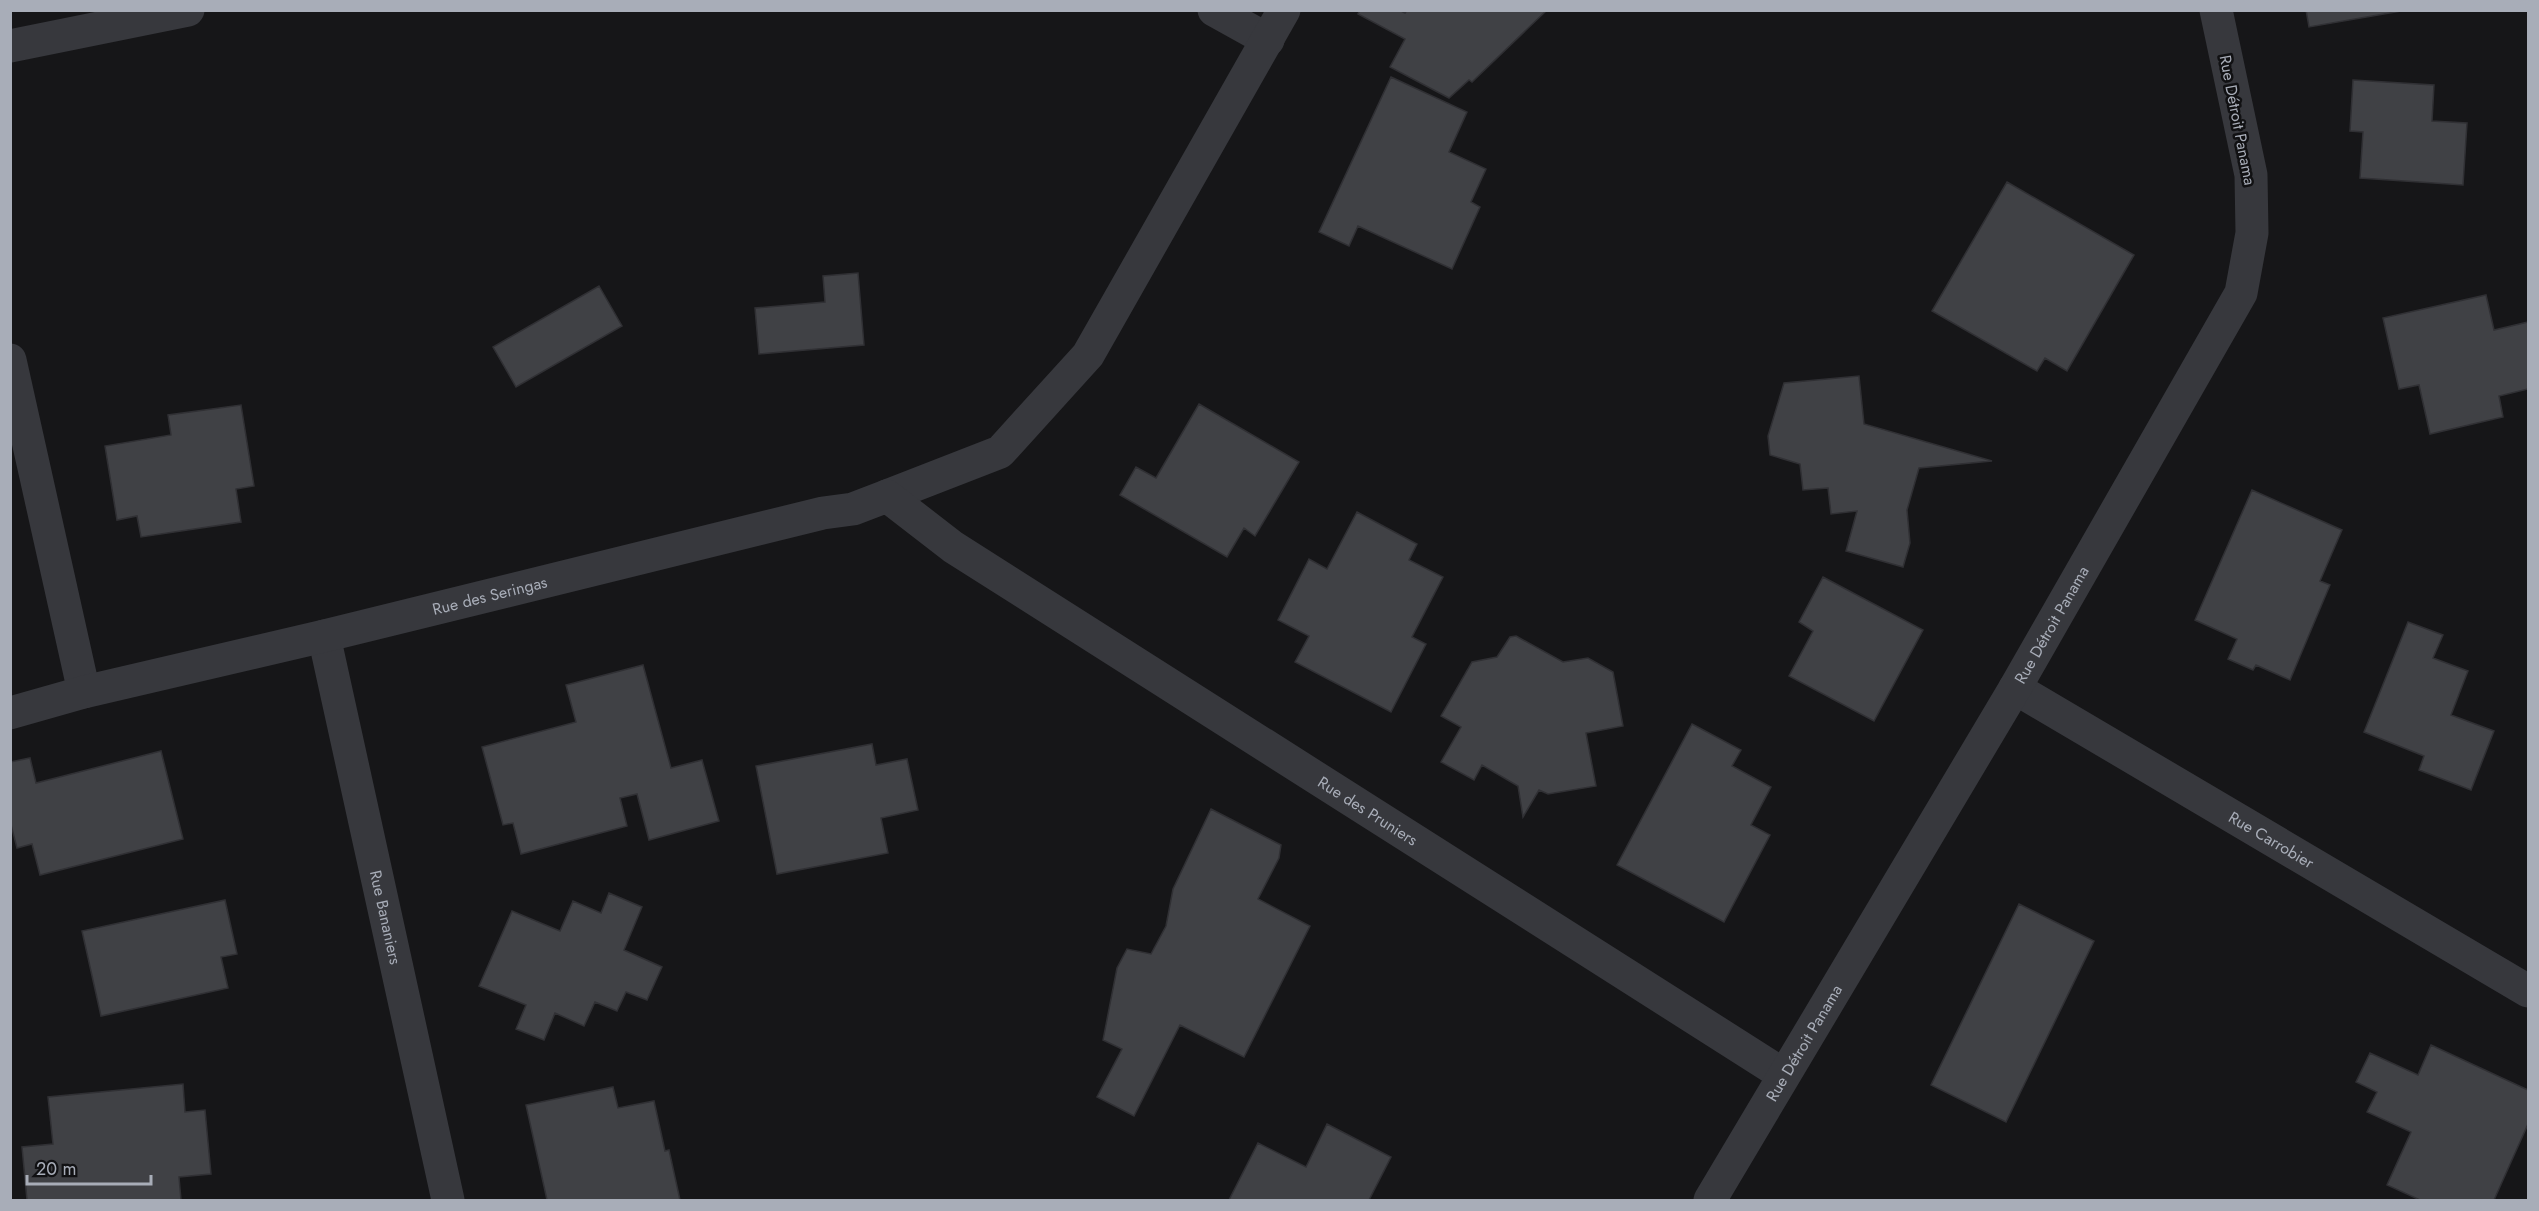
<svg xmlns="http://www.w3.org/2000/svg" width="2539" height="1211" font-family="Jost,sans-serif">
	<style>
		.building { fill: #404145; stroke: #303034; stroke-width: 1.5 }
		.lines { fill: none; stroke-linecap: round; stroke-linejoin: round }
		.minor { stroke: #37383d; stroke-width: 33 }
		.labels { text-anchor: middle; stroke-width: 5; stroke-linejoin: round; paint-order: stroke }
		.street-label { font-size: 16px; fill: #a8adb8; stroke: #111113 }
	</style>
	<rect width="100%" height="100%" fill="#161618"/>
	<path class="building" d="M1360,10H1399L1405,13L1407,10H1547L1472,82L1469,80L1449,98L1390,67L1405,39L1358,14Z
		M2306,10H2407L2309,27Z
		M1391,77L1467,112L1449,152L1486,169L1471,202L1480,207L1452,269L1358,226L1349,246L1319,232Z
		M2353,80L2434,85L2432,121L2467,123L2463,185L2360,178L2363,132L2350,131Z
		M2007,182L2134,255L2067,371L2045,358L2037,371L1932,311Z
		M858,273L864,345L759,354L755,308L825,302L823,276Z
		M599,286L622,326L516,387L493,347Z
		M2486,295L2494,330L2528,322V389L2499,396L2503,417L2430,434L2419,385L2399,389L2383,318Z
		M1859,376L1864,424L1992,461L1919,468L1907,510L1910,543L1903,567L1846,551L1857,511L1831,514L1828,488L1803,490L1800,464L1770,455L1768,436L1784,383Z
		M1199,404L1299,462L1255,536L1244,528L1227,557L1120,495L1136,467L1156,478Z
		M241,405L254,486L236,489L241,522L141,537L137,516L117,520L105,446L171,435L168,415Z
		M2252,490L2342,530L2320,581L2330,585L2290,680L2256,665L2253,670L2228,659L2237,639L2195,620Z
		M1357,512L1417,544L1409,560L1443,577L1412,637L1426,644L1391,712L1295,662L1309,636L1278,620L1309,559L1327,569Z
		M1823,577L1923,630L1874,721L1789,676L1813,631L1799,622Z
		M2408,622L2443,635L2433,658L2468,671L2451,715L2494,731L2471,790L2419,770L2424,756L2364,732Z
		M1516,636L1563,662L1588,658L1613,672L1623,726L1586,733L1596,786L1548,794L1539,790L1523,817L1518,786L1482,765L1474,780L1441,762L1461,727L1441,716L1472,662L1497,657L1510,637Z
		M643,665L671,768L702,760L719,821L649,840L637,794L620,798L627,826L521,854L513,823L503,825L482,747L576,722L566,685Z
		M1692,724L1741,750L1732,766L1771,787L1751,825L1770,835L1724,922L1617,865Z
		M872,744L876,765L907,759L918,810L881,818L888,853L777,874L756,766Z
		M161,751L183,839L40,875L32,844L17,848L10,821V762L30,758L36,783Z
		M1211,809L1281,845L1279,858L1258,899L1310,926L1244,1057L1180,1025L1134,1116L1097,1097L1122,1049L1103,1040L1117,968L1127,949L1151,954L1166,926L1173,889Z
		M609,893L642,907L624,950L662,967L647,1000L626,992L617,1011L595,1002L584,1026L555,1013L544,1040L516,1029L526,1005L479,986L512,911L560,931L573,901L601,913Z
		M225,900L237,954L221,957L228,988L101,1016L82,931Z
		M2019,904L2094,941L2006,1122L1931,1085Z
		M2431,1045L2528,1090V1124L2494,1200H2420L2387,1185L2411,1132L2367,1112L2377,1092L2356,1082L2370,1053L2418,1075Z
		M183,1084L185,1112L205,1110L211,1174L179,1177L181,1200H27L22,1147L53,1144L48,1097Z
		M613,1087L618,1108L654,1101L665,1151L669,1150L680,1200H547L526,1105Z
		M1327,1124L1391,1157L1369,1200H1229L1258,1143L1306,1167Z"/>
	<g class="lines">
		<g class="minor">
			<path d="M1214,10L1268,40"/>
			<path d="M10,46L188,10"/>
			<path d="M10,360L84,692"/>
			<path d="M887,496L1000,452L1088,355L1284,10"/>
			<path id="s1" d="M324,636L448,1200"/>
			<path id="s2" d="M2015,688L2528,991"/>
			<path id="s3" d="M10,713L84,692L324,636L823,513L853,509L887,496L953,547L1784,1075"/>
			<path id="s4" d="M1710,1200L2015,688L2241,293L2252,233L2251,175L2216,10"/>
		</g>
	</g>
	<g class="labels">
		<g class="street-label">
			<text transform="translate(2238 120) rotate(79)" y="6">Rue Détroit Panama</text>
			<text dy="6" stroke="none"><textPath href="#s3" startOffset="494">Rue des Seringas</textPath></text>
			<text dy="6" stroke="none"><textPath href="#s4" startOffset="669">Rue Détroit Panama</textPath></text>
			<text dy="6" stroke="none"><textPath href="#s3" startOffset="1479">Rue des Pruniers</textPath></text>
			<text dy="6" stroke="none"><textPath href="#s2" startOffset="298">Rue Carrobier</textPath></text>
			<text dy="6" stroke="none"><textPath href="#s1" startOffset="288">Rue Bananiers</textPath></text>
			<text dy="6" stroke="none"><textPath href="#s4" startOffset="183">Rue Détroit Panama</textPath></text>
		</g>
	</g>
	<rect width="2539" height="1211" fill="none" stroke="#a8adb8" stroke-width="24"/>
	<path d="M27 1175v9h124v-9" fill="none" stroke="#a8adb8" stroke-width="3"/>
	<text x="36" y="1175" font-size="18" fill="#a8adb8" stroke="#111113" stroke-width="4.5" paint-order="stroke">20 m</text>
</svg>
